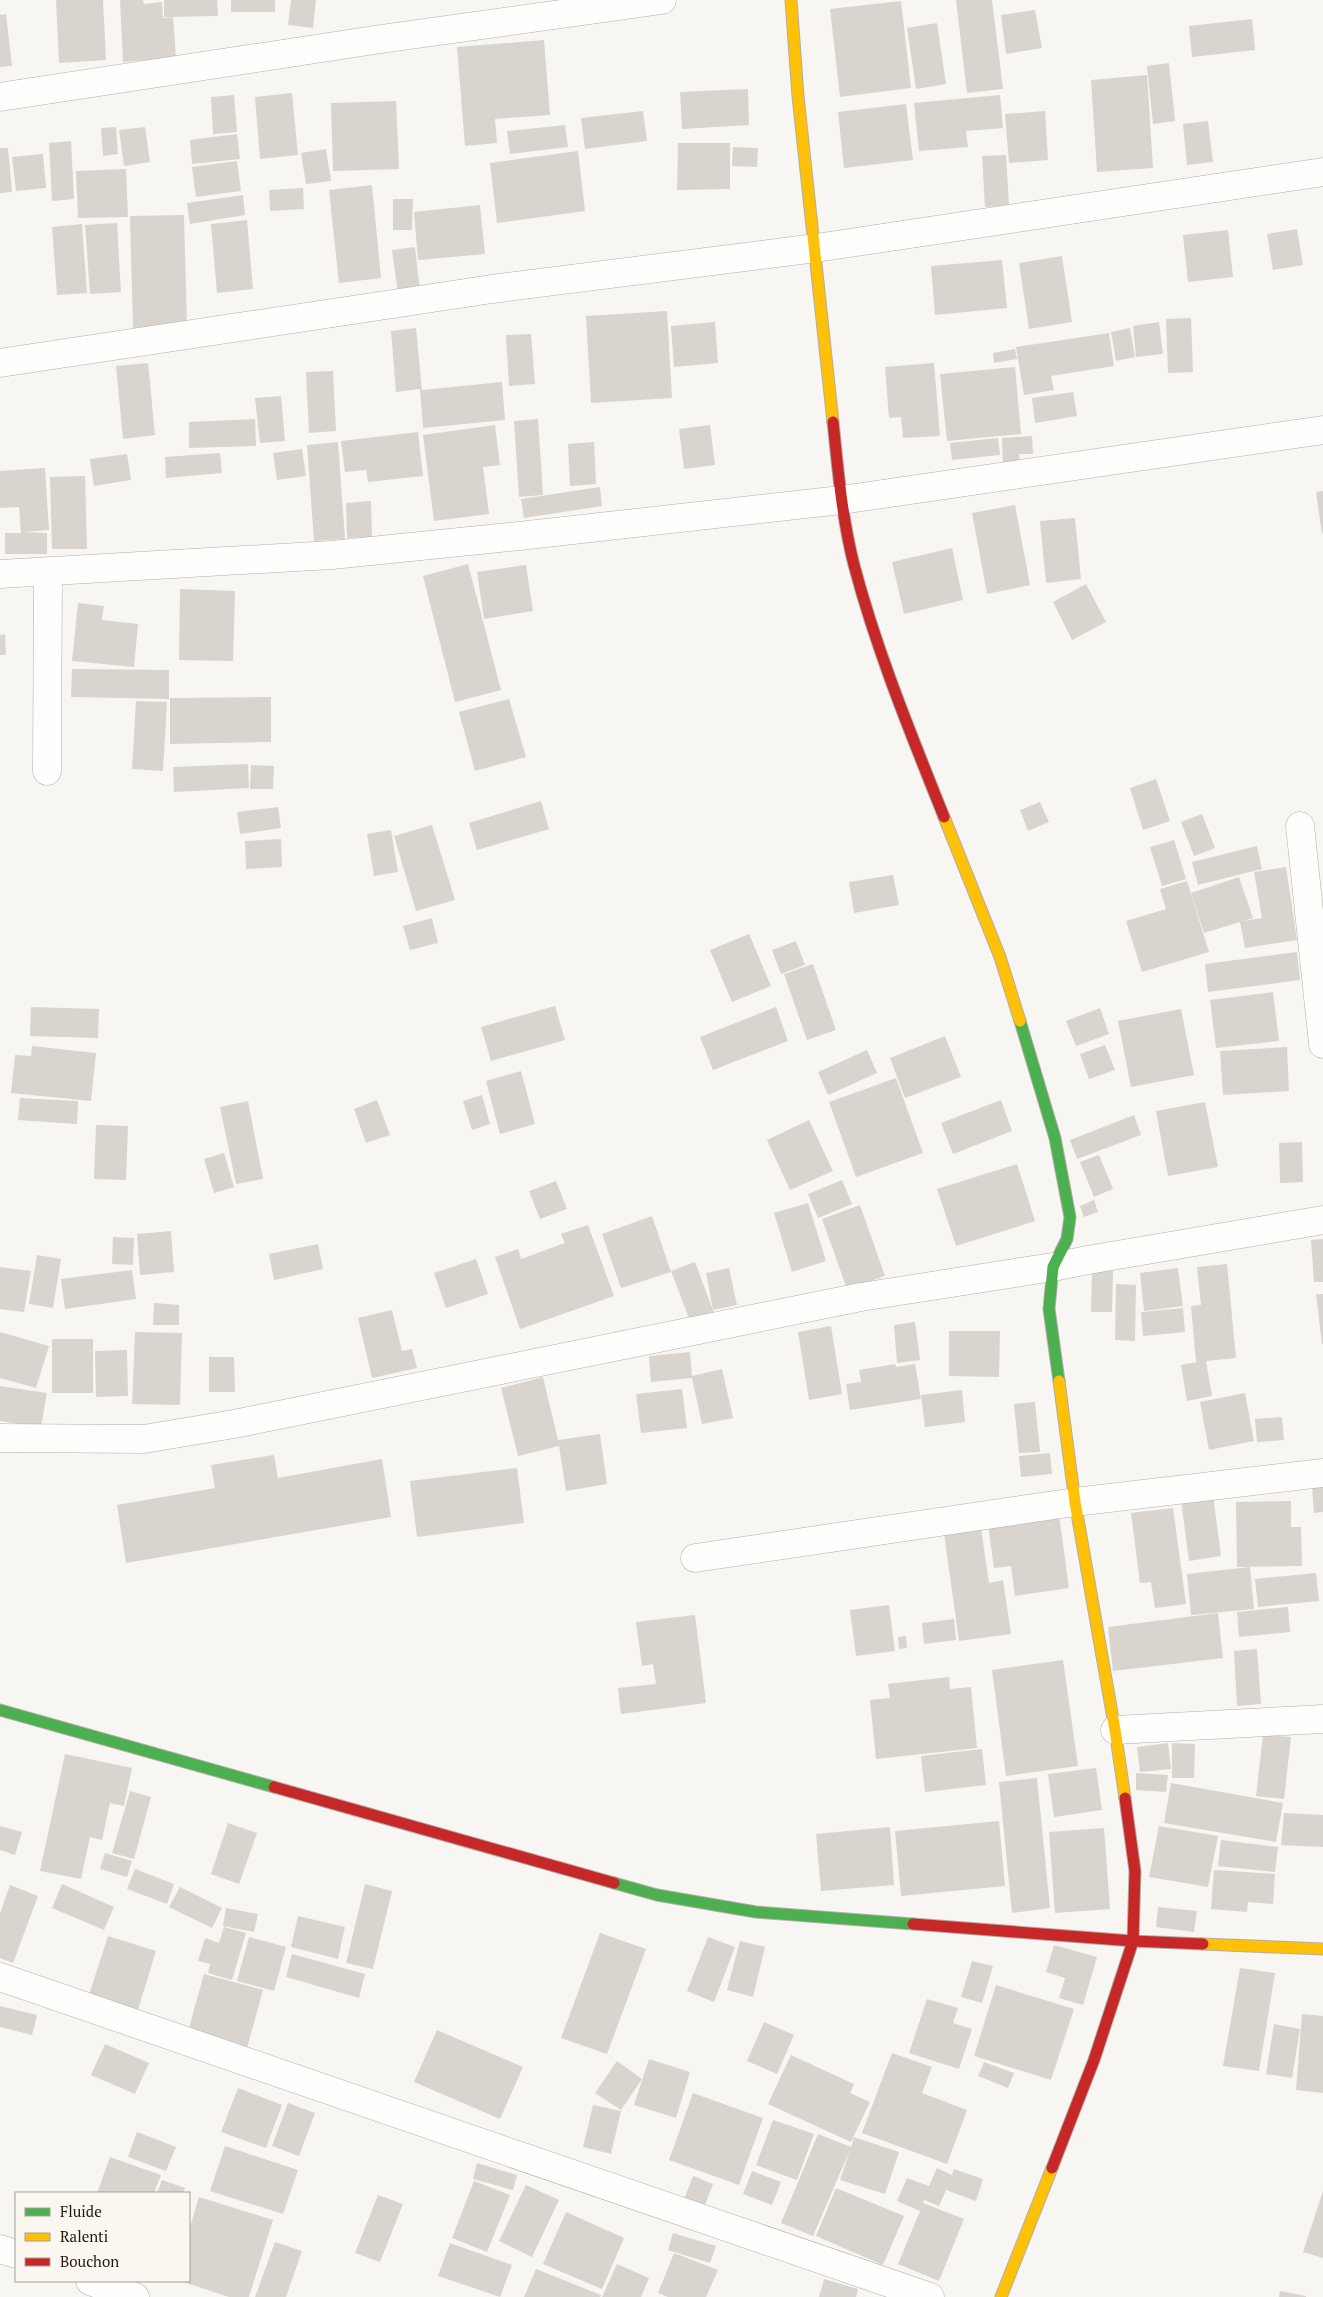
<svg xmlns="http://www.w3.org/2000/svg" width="1323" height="2297" font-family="'PT Serif',serif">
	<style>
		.building { fill: #d9d4ce }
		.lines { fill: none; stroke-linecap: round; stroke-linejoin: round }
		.street-casing { stroke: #b3ada7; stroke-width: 29 }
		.fast-casing { stroke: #b3ada7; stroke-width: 13 }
		.slow-casing { stroke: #b3ada7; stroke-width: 13 }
		.jam-casing { stroke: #b3ada7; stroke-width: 13 }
		.street { stroke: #fefefd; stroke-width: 28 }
		.fast { stroke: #4caf50; stroke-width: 11 }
		.slow { stroke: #ffc107; stroke-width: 11 }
		.jam { stroke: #c62828; stroke-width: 11 }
	</style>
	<rect width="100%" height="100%" fill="#f8f6f3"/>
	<path class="building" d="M56,0H103L106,60L59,63Z
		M120,0H143L144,4L162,2L163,18L173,17L176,58L123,62Z
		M164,0H217L218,16L164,17Z
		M231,0H275V12H231Z
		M291,0H316L313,28L288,25Z
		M956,0H992L1003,89L967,93Z
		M901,1L911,88L840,97L830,9Z
		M1035,10L1042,48L1006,54L1001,15Z
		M6,14L12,66L0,67V15Z
		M1252,19L1255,50L1192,57L1189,26Z
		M937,23L946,84L916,89L907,28Z
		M544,40L550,115L495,119L497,143L465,146L457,47Z
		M1169,63L1175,121L1153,124L1147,66Z
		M1147,75L1153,168L1097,172L1091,80Z
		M748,89L749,125L682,129L680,92Z
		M292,93L298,155L260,159L255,97Z
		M234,95L237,132L213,134L211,97Z
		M1000,95L1003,128L966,131L968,147L919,151L914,103Z
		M396,101L399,169L333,171L331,103Z
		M906,104L913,160L844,168L838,112Z
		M643,111L647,141L585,149L581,118Z
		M1045,111L1048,160L1009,163L1005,114Z
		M1208,121L1213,162L1187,165L1183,124Z
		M565,125L568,147L510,154L507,131Z
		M116,127L118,154L103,156L101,128Z
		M145,127L150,162L124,166L119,130Z
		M237,134L240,159L192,164L190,140Z
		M71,141L74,199L52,201L49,143Z
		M678,143H730V189L677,190Z
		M733,147L758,148L757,167L732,166Z
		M0,148H8L12,192L0,193Z
		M326,149L331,181L306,184L301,153Z
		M578,151L585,211L497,223L490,163Z
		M43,154L46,188L16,191L12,157Z
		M1006,155L1009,205L985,207L982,156Z
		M237,161L241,191L196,197L192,167Z
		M126,169L128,217L78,218L76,171Z
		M372,185L381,278L339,283L329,190Z
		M303,188L304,209L270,211L269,190Z
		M243,195L245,215L190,224L187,203Z
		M393,199H413L412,230H393Z
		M480,205L485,254L418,260L414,212Z
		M184,215L187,326L133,328L130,216Z
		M247,220L253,289L217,293L211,224Z
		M117,223L121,292L90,294L85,225Z
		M82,224L87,293L57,295L52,227Z
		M1297,229L1303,265L1273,270L1267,234Z
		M1228,230L1233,277L1188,282L1183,235Z
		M415,247L420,291L398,294L392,250Z
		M1062,256L1072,322L1029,329L1019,263Z
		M1002,260L1007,308L935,315L931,266Z
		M667,311L672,398L591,403L586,316Z
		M1191,318L1193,372L1168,373L1166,319Z
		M715,322L718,363L674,367L671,326Z
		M1159,322L1163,354L1136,357L1133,326Z
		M416,328L422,390L502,382L505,420L423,428L420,389L396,392L391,331Z
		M1130,328L1135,357L1116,361L1111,332Z
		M1109,333L1114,366L1051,376L1054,390L1024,395L1016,347Z
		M531,334L535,384L509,386L506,335Z
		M1015,349L1017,359L994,363L993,353Z
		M148,363L155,435L123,439L116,366Z
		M934,363L940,436L903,438L901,417L889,418L885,367Z
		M1015,367L1021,434L947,441L940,374Z
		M333,371L336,431L309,433L306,372Z
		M1073,392L1077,416L1035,423L1032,398Z
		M281,396L285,441L260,443L255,398Z
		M255,419L256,446L189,448V422Z
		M538,419L543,495L519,497L514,421Z
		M495,425L500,465L483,467L489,514L434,521L423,435Z
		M710,425L715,465L684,469L679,429Z
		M418,432L423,476L368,482L366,470L345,472L341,441Z
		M1032,436L1033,454H1019L1020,468L1003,469L1002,438Z
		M998,438L1000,455L952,460L950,443Z
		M338,442L345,539L314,541L307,445Z
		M594,442L596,484L570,486L568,444Z
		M302,449L306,476L277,480L273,453Z
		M220,453L222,473L166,478L165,457Z
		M127,454L131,480L94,486L90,459Z
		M45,468L49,530L23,532L47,533V554H5V533H21L19,507L0,508V471Z
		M85,476L87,549H52L50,477Z
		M600,487L602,506L524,518L521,499Z
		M1323,491V533L1322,534L1316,492Z
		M371,501L372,537L347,538L346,503Z
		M1015,505L1030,585L987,594L972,513Z
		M1075,518L1081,579L1046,583L1040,521Z
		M952,548L963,600L904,614L892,562Z
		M468,564L501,690L455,702L423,576Z
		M526,565L533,611L484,619L477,572Z
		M1086,584L1106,622L1072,640L1053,602Z
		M180,589L235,591L233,661L179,660Z
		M78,603L104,606L102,620L138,624L134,667L72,661Z
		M5,634L6,655H0V635Z
		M72,669L169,670V699L71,697Z
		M271,697V742L170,744V698Z
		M509,699L526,757L475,771L459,712Z
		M136,701L167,702L163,771L132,769Z
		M248,764L249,788L174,792L173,767Z
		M251,765L274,766L273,789H250Z
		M1156,779L1170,821L1143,830L1130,788Z
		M541,801L549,829L477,850L469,823Z
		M1040,802L1049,822L1028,831L1020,810Z
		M278,807L281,828L240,834L237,812Z
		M1202,814L1215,848L1194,856L1181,822Z
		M432,825L455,900L416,911L394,836Z
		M391,830L398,872L374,876L367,834Z
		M281,839L282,867L246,869L245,841Z
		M1174,840L1186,879L1162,886L1150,847Z
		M1257,846L1262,869L1198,885L1192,862Z
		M1286,867L1297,940L1245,948L1240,922L1204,933L1191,893L1239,877L1253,918L1243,921L1262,918L1254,872Z
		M893,875L899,905L854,913L849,882Z
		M1187,881L1209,952L1142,972L1126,921L1166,909L1160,889Z
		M432,918L438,943L410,950L403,926Z
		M749,934L771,986L732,1002L710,950Z
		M796,941L805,965L781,974L772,950Z
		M1297,952L1300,980L1208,992L1205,964Z
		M813,964L836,1030L807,1040L784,974Z
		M1273,992L1279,1041L1216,1048L1210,1000Z
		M555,1006L565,1040L491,1061L481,1027Z
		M31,1007L99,1009L98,1038L30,1036Z
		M776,1007L788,1041L713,1070L700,1037Z
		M1100,1008L1109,1034L1076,1046L1066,1021Z
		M1181,1009L1194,1075L1131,1087L1118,1021Z
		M945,1036L961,1077L905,1098L890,1058Z
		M1105,1045L1115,1070L1089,1079L1080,1054Z
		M32,1046L96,1053L91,1101L11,1093L15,1055L31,1056Z
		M1287,1047L1289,1091L1223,1095L1220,1051Z
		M867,1050L877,1073L828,1095L818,1072Z
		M521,1071L535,1124L500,1134L486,1081Z
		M896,1078L923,1153L856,1177L829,1102Z
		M482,1095L490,1124L472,1130L463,1101Z
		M20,1098L78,1101L77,1124L18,1120Z
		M377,1100L390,1135L366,1143L354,1109Z
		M1001,1100L1012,1131L953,1154L941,1123Z
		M248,1101L263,1179L236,1184L220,1107Z
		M1205,1102L1218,1167L1168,1176L1156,1111Z
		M1134,1115L1141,1135L1077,1159L1070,1140Z
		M809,1120L833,1171L790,1190L767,1140Z
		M96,1125L128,1126L126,1180L94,1179Z
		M1302,1142L1303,1182L1280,1183L1279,1143Z
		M224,1153L234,1187L214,1193L204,1159Z
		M1099,1155L1113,1189L1094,1197L1080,1162Z
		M1017,1164L1035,1221L956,1246L937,1189Z
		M842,1180L852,1204L818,1218L808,1194Z
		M556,1181L567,1209L540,1219L529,1191Z
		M1094,1200L1098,1212L1084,1217L1080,1206Z
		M808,1203L826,1261L792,1272L774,1213Z
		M860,1205L885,1276L847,1289L822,1219Z
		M652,1216L671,1272L621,1288L602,1234Z
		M588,1225L614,1296L520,1329L495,1257L518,1249L521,1259L565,1243L561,1234Z
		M171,1231L174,1272L140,1275L137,1234Z
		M113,1237L134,1238L133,1265L112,1264Z
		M1323,1239V1282H1314L1311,1240Z
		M318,1244L323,1269L274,1280L269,1254Z
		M37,1255L61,1259L53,1308L29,1304Z
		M476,1259L488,1294L446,1308L434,1273Z
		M695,1262L714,1313L690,1321L671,1271Z
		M1227,1264L1236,1358L1206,1361L1212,1396L1187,1401L1181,1365L1202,1361L1196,1362L1191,1306L1201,1305L1197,1267Z
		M0,1267L31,1271L24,1312L0,1309Z
		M729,1268L737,1305L713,1310L706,1273Z
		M1178,1268L1183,1306L1144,1311L1140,1273Z
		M132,1270L136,1299L65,1309L61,1279Z
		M1092,1271H1113L1112,1312H1091Z
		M1116,1284L1136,1285L1135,1341L1115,1340Z
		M1316,1294H1323V1344H1322Z
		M154,1303L179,1305V1325H153Z
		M1183,1308L1185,1332L1143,1336L1141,1312Z
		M392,1310L402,1351L412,1349L417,1368L372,1378L358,1318Z
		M915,1322L920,1360L897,1363L894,1325Z
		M831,1326L842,1394L809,1400L798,1332Z
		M949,1331H1000L999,1377L949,1376Z
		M0,1332L49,1346L36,1388L0,1378Z
		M135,1332L182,1333L180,1405L132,1404Z
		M52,1339H93V1393H52Z
		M127,1350L128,1396L96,1397L95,1351Z
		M690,1352L692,1376L722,1369L733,1418L702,1424L692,1378L651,1382L649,1356Z
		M209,1357H234L235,1392H209Z
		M895,1364L896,1367L915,1364L921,1399L850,1410L846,1384L861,1382L859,1370Z
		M543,1377L558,1440L600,1434L607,1484L566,1491L559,1446L518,1456L501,1388Z
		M0,1386L47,1393L41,1427L0,1421Z
		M682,1389L687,1428L641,1433L636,1394Z
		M962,1390L965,1422L925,1427L921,1395Z
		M1245,1393L1254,1441L1209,1450L1200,1402Z
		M1035,1402L1040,1452L1019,1453L1014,1404Z
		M1282,1417L1284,1440L1257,1442L1255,1419Z
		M1050,1453L1052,1474L1021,1477L1019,1456Z
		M274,1455L278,1478L382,1459L391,1517L126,1563L117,1505L215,1488L211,1465Z
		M517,1468L524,1523L417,1537L410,1481Z
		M1323,1485V1512L1314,1513L1312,1486Z
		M1213,1495L1221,1556L1189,1561L1181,1500Z
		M1291,1501V1527H1301L1302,1566L1237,1567L1236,1502Z
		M1173,1508L1186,1604L1155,1608L1151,1582L1140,1583L1131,1513Z
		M1059,1515L1069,1588L1015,1596L1011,1566L994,1568L988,1525Z
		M981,1528L989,1583L1003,1580L1011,1634L959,1641L944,1534Z
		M1250,1567L1254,1609L1191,1615L1187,1574Z
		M1316,1573L1319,1601L1258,1607L1255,1579Z
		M889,1605L895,1651L856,1656L850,1610Z
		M1288,1607L1290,1632L1239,1637L1237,1612Z
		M1218,1613L1223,1658L1113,1671L1108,1627Z
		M695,1615L706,1703L621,1714L618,1688L656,1684L653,1664L642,1666L636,1622Z
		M954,1619L956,1640L924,1644L922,1623Z
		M906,1636L907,1648L899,1649L898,1637Z
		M1257,1649L1261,1704L1237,1706L1234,1651Z
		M1063,1660L1078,1766L1006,1776L992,1670Z
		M949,1677L950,1689L971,1687L977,1748L876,1759L870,1700L890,1698L888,1684Z
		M1263,1735L1291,1737L1284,1799L1256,1796Z
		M1168,1743L1171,1769L1140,1772L1137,1747Z
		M1172,1743L1195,1744L1194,1778H1172Z
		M982,1749L986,1785L925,1792L921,1756Z
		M65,1754L132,1768L124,1806L110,1803L102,1840L90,1837L81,1879L40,1871Z
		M1096,1768L1102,1810L1054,1817L1048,1774Z
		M1136,1773L1168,1775L1166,1792L1136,1790Z
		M1037,1778L1050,1908L1012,1913L999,1782Z
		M1171,1783L1283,1803L1276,1842L1164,1823Z
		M130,1791L151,1797L134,1859L112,1853Z
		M1284,1813L1323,1815V1847L1281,1845Z
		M999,1821L1005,1886L901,1896L895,1831Z
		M228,1823L257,1833L239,1884L211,1874Z
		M0,1826L22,1832L15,1855L0,1850Z
		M1159,1826L1218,1836L1208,1887L1149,1877Z
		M890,1827L894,1885L821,1891L816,1834Z
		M1104,1828L1110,1909L1055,1913L1049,1832Z
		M1221,1840L1278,1847L1275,1872L1218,1866Z
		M105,1853L132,1861L127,1877L100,1869Z
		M135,1869L174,1884L167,1904L127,1889Z
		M1214,1870L1275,1874L1273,1904L1248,1902L1247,1912L1211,1909Z
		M62,1884L114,1907L104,1930L52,1908Z
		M365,1884L392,1891L373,1969L346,1963Z
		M10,1885L38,1896L13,1963L0,1958V1913Z
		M180,1887L222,1908L212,1928L169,1907Z
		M1158,1907L1197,1911L1194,1932L1156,1927Z
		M226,1908L258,1914L254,1932L223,1926Z
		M298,1916L345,1927L338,1959L291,1947Z
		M224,1927L246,1933L232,1980L208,1973L210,1964L198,1961L205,1938L219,1943Z
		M600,1933L646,1949L607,2054L561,2038Z
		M108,1936L156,1951L137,2013L88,1998Z
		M249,1937L286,1947L274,1991L237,1981Z
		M708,1937L735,1947L714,2002L687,1991Z
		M740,1941L765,1947L753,1997L727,1990Z
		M1054,1945L1097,1957L1083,2005L1059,1998L1065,1978L1046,1972Z
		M292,1954L365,1974L359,1998L286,1977Z
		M972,1961L993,1966L982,2003L961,1997Z
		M1240,1968L1275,1973L1259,2071L1223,2066Z
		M204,1974L263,1990L246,2052L187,2035Z
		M996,1985L1074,2009L1051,2080L974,2056Z
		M927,1999L958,2008L953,2023L972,2029L959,2069L909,2053Z
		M0,2006L37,2015L32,2035L0,2027Z
		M1302,2014L1323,2016V2093L1296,2090Z
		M764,2022L794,2035L777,2074L747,2061Z
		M1274,2024L1300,2029L1292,2078L1266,2074Z
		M437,2030L523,2067L500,2119L414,2082Z
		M105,2044L149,2063L135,2094L91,2075Z
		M892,2053L932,2067L922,2093L967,2110L947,2164L862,2133Z
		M791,2055L854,2084L850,2093L870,2102L851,2142L768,2104Z
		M649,2059L690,2072L676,2118L634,2105Z
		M617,2061L642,2079L621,2110L595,2093Z
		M984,2062L1014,2073L1008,2088L978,2076Z
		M238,2088L282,2105L266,2148L221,2132Z
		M693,2093L763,2118L739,2185L669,2160Z
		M288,2103L315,2113L299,2156L272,2146Z
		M593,2105L621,2111L611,2154L583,2147Z
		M773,2120L814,2134L797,2180L756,2165Z
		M137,2132L176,2147L166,2171L128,2157Z
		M818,2134L851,2147L854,2137L899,2152L885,2194L840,2180L850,2150L813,2236L781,2223Z
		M225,2146L298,2170L283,2214L210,2191Z
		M110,2157L161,2175L154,2193H97Z
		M477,2163L517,2175L513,2190L473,2179Z
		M937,2168L952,2175L954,2169L983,2179L976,2201L946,2190L939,2206L924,2200L923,2203L964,2219L939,2281L898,2264L920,2211L897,2201L907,2178L929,2186Z
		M752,2171L781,2182L772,2205L743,2194Z
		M693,2176L713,2184L702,2213L682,2205Z
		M162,2180L185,2188L183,2193H157Z
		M474,2181L510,2195L487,2252L452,2238Z
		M526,2185L559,2200L532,2257L499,2241Z
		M836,2188L904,2216L883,2265L816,2236Z
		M1323,2191V2258L1303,2252Z
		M378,2195L403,2204L380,2262L355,2253Z
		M199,2197L273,2220L249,2297H229L180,2281H189V2230Z
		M566,2212L624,2238L602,2289L543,2264Z
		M673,2233L716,2246L710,2263L668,2250Z
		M275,2242L302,2251L286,2297H255Z
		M450,2243L512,2265L500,2297L438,2276Z
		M674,2253L718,2270L706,2297H668L658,2293Z
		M617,2264L649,2278L641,2297H602Z
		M536,2269L601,2295L600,2297H524Z
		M824,2279L858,2289L856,2297H819Z
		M1280,2291L1306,2296V2297H1279Z"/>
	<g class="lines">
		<defs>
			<path id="street" d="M0,97L381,39L662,0
				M0,363L492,289L816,248L1323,172
				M0,574L332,555L519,536L841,500L1323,430
				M47,771L48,571
				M1300,826L1323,1044
				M0,1438L144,1439L234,1424L861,1297L1053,1267L1088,1260L1323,1220
				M695,1558L1075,1502L1323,1473
				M1115,1730L1323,1719
				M0,1977L930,2297
				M0,2249L16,2254
				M90,2281L135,2297"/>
			<path id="fast" d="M1020,1021L1055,1138L1070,1217L1067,1239L1053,1267L1049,1309L1059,1381
				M0,1710L274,1787
				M614,1883L657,1895L756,1912L913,1924"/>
			<path id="slow" d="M791,0L798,96L833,422
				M944,817L1000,957L1020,1021
				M1059,1381L1075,1502L1115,1730L1125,1798
				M1203,1944L1323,1949
				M1001,2297L1052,2168"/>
			<path id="jam" d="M833,422C838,470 842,518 854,565C877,652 911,734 944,817
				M274,1787L614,1883
				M913,1924L1133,1941L1203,1944
				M1052,2168L1094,2060L1133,1941L1135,1871L1125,1798"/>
		</defs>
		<use href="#street" class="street-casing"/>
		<use href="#fast" class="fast-casing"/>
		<use href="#slow" class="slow-casing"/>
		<use href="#jam" class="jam-casing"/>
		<use href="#street" class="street"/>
		<use href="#fast" class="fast"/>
		<use href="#slow" class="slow"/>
		<use href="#jam" class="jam"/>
	</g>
	<rect x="15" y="2192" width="175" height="90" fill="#fbf6f0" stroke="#a49e96"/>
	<rect x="25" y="2208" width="25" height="8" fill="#4caf50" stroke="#a49e96"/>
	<text x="60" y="2217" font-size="15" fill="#22190f">Fluide</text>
	<rect x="25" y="2233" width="25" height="8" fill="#ffc107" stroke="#a49e96"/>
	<text x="60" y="2242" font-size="15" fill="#22190f">Ralenti</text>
	<rect x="25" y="2258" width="25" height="8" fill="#c62828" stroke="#a49e96"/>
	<text x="60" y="2267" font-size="15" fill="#22190f">Bouchon</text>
</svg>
